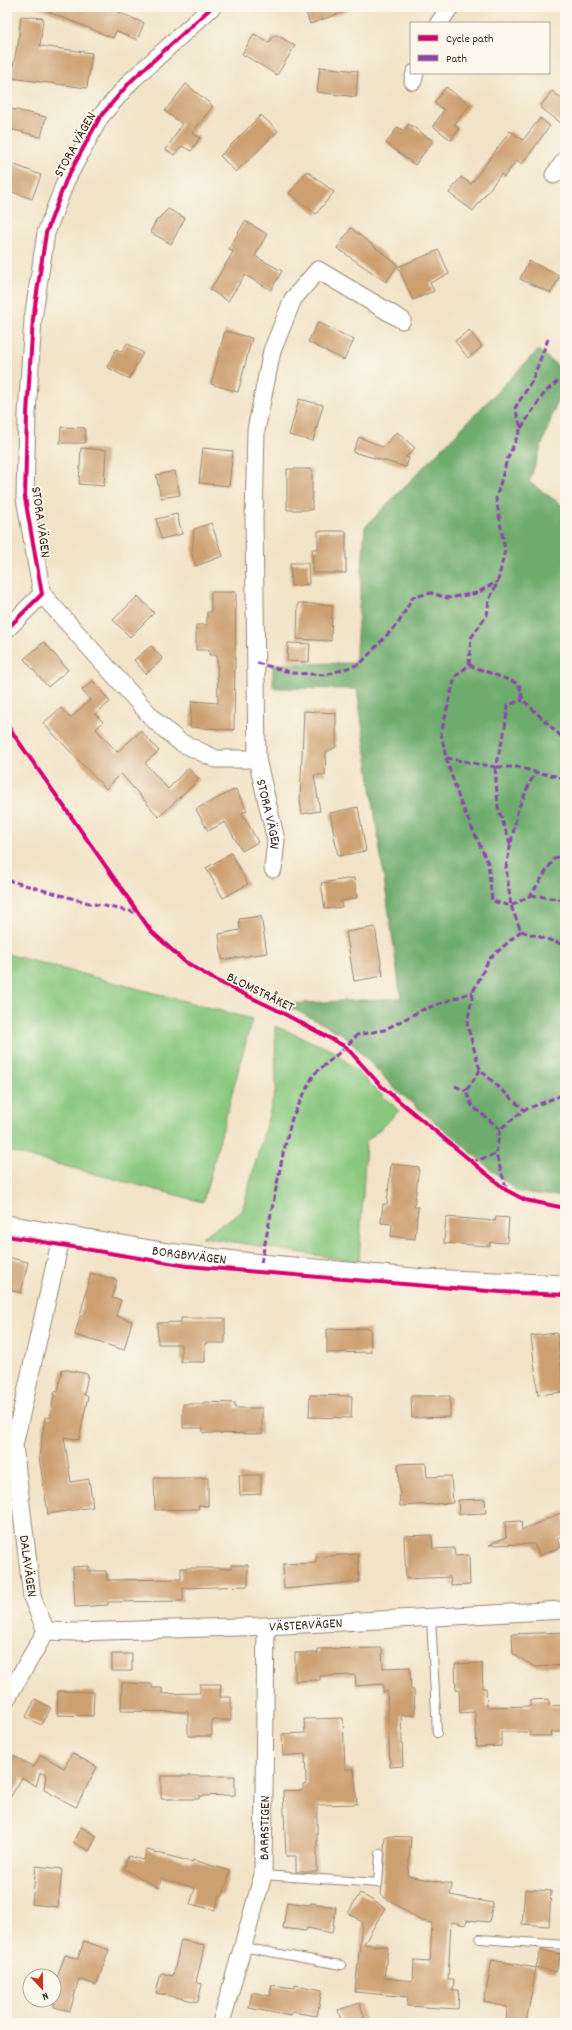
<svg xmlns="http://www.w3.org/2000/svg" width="572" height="2030" font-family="Dekko,sans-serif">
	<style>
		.green { fill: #88c77e; stroke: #62784e }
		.forest { fill: #6eac6d; stroke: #546b46 }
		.building { fill: #cda072 }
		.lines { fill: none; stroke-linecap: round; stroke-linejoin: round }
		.lane-casing { stroke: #968672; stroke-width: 10 }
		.street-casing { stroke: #968672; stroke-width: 19 }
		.lane { stroke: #fff; stroke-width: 8 }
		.street { stroke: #fff; stroke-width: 17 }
		.quiet { stroke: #8e44ad; stroke-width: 3; stroke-dasharray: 6 3; stroke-linecap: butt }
		.cycleway-casing { stroke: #fbf7ec; stroke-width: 6 }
		.cycleway { stroke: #d6006c; stroke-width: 4 }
		.labels { text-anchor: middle; stroke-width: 3.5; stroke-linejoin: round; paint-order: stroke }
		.street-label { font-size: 14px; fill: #3b2a1e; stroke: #fbf7ec }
	</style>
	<rect width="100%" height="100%" fill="#fbf7ec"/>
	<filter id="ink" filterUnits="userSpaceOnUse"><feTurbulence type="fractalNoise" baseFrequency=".025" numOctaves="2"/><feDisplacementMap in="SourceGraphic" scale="8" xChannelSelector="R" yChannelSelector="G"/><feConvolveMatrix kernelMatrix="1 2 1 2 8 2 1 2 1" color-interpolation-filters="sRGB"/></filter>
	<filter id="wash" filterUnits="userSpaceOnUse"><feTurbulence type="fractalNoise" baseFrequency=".012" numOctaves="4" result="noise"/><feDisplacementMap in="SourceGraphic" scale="16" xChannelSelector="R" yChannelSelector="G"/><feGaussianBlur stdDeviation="0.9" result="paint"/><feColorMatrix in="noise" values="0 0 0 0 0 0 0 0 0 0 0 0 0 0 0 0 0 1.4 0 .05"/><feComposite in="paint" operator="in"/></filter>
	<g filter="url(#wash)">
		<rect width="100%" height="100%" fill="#f2e3c7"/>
		<path class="green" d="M7,954L252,1019L203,1202L7,1151Z
			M275,1026L336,1052L399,1111L366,1142L359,1262L202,1237L242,1211L276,1089Z"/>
		<path class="forest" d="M538,350L565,372V378L529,482L565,507V1197L518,1192L394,1088L344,1035L284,1004L401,998L357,689L273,688V664L355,663L365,527Z"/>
		<g id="blocks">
			<path class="building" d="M37,7H106L144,23L137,40L116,31L113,38Z
				M304,7H352V9L310,24Z
				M21,16L43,18L40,46L92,53L87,88L11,78L17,46H18Z
				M254,34L269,43L273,36H279L295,46L277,75L242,54Z
				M320,67L358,71L356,97L317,92Z
				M186,84L213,106L192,133L200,138L191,151L182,146L174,155L166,150L182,124L165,111Z
				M446,87L470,105L454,125L459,128L451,140L433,126L444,110L434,103Z
				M552,91L565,101V126L540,107Z
				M7,108L46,117L41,137L7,128Z
				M261,115L278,131L236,172L220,156Z
				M540,118L550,126L522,164L517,160L504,177L501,174L473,211L449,193L461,177L471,184L510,131L523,140Z
				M409,124L433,141L415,165L386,143L398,127L404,131Z
				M7,162L41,175L32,199L7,190Z
				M307,171L334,192L316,214L289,193Z
				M168,209L185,218L171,244L150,232L156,221Z
				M245,221L267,234L255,256L282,271L271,290L245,275L228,301L210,290L233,252L229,249Z
				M351,228L398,265L386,282L337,248Z
				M439,250L449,274L430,283L434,291L413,300L398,267Z
				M529,261L560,276L551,293L520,279Z
				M318,322L354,340L344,360L308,342Z
				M469,330L482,347L468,358L455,341Z
				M225,331L252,338L238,392L211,384Z
				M127,343L143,353L129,379L107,367L116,349L122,352Z
				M299,399L323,405L313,441L289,435Z
				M61,427L85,428V443H60Z
				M397,432L415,448L406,457L409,458L406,467L353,452L359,437L383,447Z
				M81,448L106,450L104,486L79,484Z
				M203,448L233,451L229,486L199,483Z
				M287,469H312V510H287Z
				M175,471L180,495L161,498L156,475Z
				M177,514L182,534L161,539L156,519Z
				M211,523L223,556L196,566L192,554L194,529Z
				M318,531H346V573H313L312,549H318Z
				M290,563H308L309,584L291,586Z
				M211,592H236L234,730L190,727L192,701L218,703L217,655H209V650H196V625H207V612H211Z
				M138,596L154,613L130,637L113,620Z
				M298,603L332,605L331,641L297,639Z
				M44,642L68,670L48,687L24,659Z
				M288,643L310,644L309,662L287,661Z
				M151,646L163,659L146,674L134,660Z
				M93,681L110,702L95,714L103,722L96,729L117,752L141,731L159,751L145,763L168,789L188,768L199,779L159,817L121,774L106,789L43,723L61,708L70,718L90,700L82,690Z
				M304,711L336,713V747L326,752L325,775H314L320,811L302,814L300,800Z
				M236,789L247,811L242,813L258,842L242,851L225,822L208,831L196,809Z
				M358,807L366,851L338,856L330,813Z
				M231,853L248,884L223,898L206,868Z
				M354,878L357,898L341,901L342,907L325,909L321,883Z
				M261,916L267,953L222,960L219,934L240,930L239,919Z
				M375,927L383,976L354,981L346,932Z
				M391,1164L419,1167L414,1207H418L415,1239L391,1236L392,1224L381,1223L383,1204H387Z
				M446,1217L495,1221L496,1217L509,1218L507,1243L490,1242V1246L444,1243Z
				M7,1257L28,1262L21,1293L7,1289Z
				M91,1273L117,1280L112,1298L121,1300L116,1316L132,1321L124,1350L75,1335Z
				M181,1318H225V1343H205V1362H181V1344H158L157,1323L181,1322Z
				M370,1328L371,1352L327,1353V1329Z
				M557,1333L564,1392L538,1395L531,1336Z
				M62,1369L88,1374L84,1395L88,1396L79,1440L64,1437L71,1482L89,1479L93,1507L48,1514L39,1457L45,1417L50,1418L55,1391L58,1392Z
				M310,1395L352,1396L351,1418L309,1417Z
				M411,1396H450V1417L412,1418Z
				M204,1402L235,1403V1408H262V1434L203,1433V1428H183V1404H204Z
				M426,1463L427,1477L451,1476L453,1503L400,1506L398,1464Z
				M239,1475H261V1494L240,1495Z
				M154,1478H208V1506L198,1505L199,1509L155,1510Z
				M485,1499L486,1513L459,1514L458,1500Z
				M565,1511V1535L557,1539L561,1547L540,1556L534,1544L489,1545L506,1537L505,1522L521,1521L522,1530Z
				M432,1535L433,1549L454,1548L455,1556L469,1555L470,1585L451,1586L450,1577L406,1579L404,1536Z
				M358,1554L359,1582L284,1589L283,1564L316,1563V1557Z
				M231,1565H248V1586L183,1588V1601L108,1602V1605L75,1607L73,1567L89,1566V1571H106L107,1580L181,1579V1568H231Z
				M565,1632V1665L535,1667L513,1654L512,1634Z
				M382,1648L383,1668L410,1667L411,1690H414L415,1715H401L403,1766L390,1767L387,1691L383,1692V1684L356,1686L355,1675L320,1676V1680L295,1681V1653H318V1649Z
				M112,1654H132V1671H112Z
				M482,1663L483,1688H486L487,1707L530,1706V1700L549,1699V1706L565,1705V1732H550L551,1736H530V1732H501V1746L477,1747L475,1712L460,1713L459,1690H456L455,1664Z
				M122,1683L152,1684V1688H162V1694L200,1693V1684H221L220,1697H231V1720H212V1736H188V1712L121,1711Z
				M58,1691L94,1692L93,1716L57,1715Z
				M35,1699L51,1708L41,1725L26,1717Z
				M343,1718L345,1769H354L357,1804L317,1805V1872H296V1856H286L283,1791L303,1790V1785L306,1784L305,1754L283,1756L282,1734L305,1733L304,1719Z
				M7,1752L34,1767L41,1755L64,1768L72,1753L97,1767L76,1807L44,1790L46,1774L40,1773L36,1786L22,1778L7,1803Z
				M161,1776H235V1795L199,1796V1799H161Z
				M81,1827L97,1836L89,1851L73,1842Z
				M385,1836L411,1837L408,1876L452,1884L450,1895L493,1903L489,1922L467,1920L465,1925L451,1922L448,1979H454L453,1990H459L458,2009L407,2006L408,1997L355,1992L362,1922L348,1913L360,1893L385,1908L364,1944L388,1947L384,1978L413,1981L414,1961L430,1962L432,1923L421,1921L381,1895L385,1854L384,1850Z
				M147,1850L192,1862L193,1860L230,1871L223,1896L219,1895L215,1910L190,1904L195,1888L161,1878L159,1888L124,1869L128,1856L144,1860Z
				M36,1866L62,1869L58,1907L32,1904Z
				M525,1889L551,1891L549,1926L522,1924Z
				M287,1902L310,1905L311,1903L336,1907L332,1933L307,1928L306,1931L283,1928Z
				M181,1940L205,1945L196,1982L202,1984L198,2002L156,1993L161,1973L173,1976Z
				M84,1941L109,1950L96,1985L79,1979L70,2011L54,2007V1986L65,1955L78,1959Z
				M541,1950L561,1954L556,1972L536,1967Z
				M492,1960L536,1968L526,2023H506L507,2007L484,2002Z
				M272,1985L295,1988V1985L322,1990L317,2016L292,2012L291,2016L249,2008L252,1992L270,1996Z
				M360,2003L366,2023H342L338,2010Z"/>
		</g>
	</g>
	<g filter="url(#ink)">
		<use href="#blocks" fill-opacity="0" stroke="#968672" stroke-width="1"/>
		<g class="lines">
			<defs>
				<path id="lane" d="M431,1617L437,1733
					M263,1875L378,1883L380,1854
					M480,1939L565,1945
					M242,1947L341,1965"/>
				<g id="street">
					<path d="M439,23L450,7"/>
					<path d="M413,81L415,73"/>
					<path d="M554,175L565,160"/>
					<path id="s1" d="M42,594L155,721L180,742L216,759H257L276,840L273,869"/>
					<path d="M7,629L42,594L25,498L27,414L33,319L46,233L66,180L100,117L131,81L212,7"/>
					<path d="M257,759L254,520L256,430L272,351L293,299L318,270L402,320"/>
					<path id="s2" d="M7,1224L168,1252L261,1263L424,1278L565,1284"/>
					<path id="s3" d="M46,1631L75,1632L266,1626L565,1610"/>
					<path d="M7,1698L46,1631L32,1597L14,1445L62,1234"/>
					<path id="s4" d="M221,2023L263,1875L266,1626"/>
				</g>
			</defs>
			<use href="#lane" class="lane-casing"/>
			<use href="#street" class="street-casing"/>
			<use href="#lane" class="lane"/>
			<use href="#street" class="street"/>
			<path class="quiet" d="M548,339L532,381L515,408L521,428L507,460L496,498L505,550L498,581L489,600L487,615L471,638L469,665L455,677L441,733L446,758L461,804L488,863L492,901L511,906L521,931L565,945
				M521,428L545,392L565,375
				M257,663L293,673L326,675L360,664L399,622L413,597L431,593L448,598L477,593L498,581
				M469,665L519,684L523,700L565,740
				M446,758L495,767L504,734L508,705L523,700
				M565,778L535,772L518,809L506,867L511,906L531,895L554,859L565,853
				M510,844L498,807L495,767H518L535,772
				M7,880L89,903L139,913
				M531,895L565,900
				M521,931L489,959L473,992L467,1024L480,1070L524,1110
				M480,1070L466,1091L472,1106L500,1129
				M455,1086L466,1091
				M472,1162L496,1154
				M506,1188L496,1154L500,1129L524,1110L565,1094
				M261,1263L283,1154L292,1118L314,1074L346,1047L357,1035L384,1030L422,1010L473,992"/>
			<defs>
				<path id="cycleway" d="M7,629L42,594L25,498L27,414L33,319L46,233L66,180L100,117L131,81L212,7
					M7,725L151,931L184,961L215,980L275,1009L346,1047L381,1086L506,1190L525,1200L565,1208
					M7,1236L187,1266L500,1292L565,1295"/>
			</defs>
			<use href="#cycleway" class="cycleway-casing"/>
			<use href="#cycleway" class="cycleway"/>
		</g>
	</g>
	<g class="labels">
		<g class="street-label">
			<text transform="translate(74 144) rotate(-61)" y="5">STORA VÄGEN</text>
			<text transform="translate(42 522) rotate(82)" y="5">STORA VÄGEN</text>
			<text dy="5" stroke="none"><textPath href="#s1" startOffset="340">STORA VÄGEN</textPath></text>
			<text transform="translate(261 991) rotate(26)" y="5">BLOMSTRÅKET</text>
			<text dy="5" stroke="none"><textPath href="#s2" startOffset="185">BORGBYVÄGEN</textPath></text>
			<text transform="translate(29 1566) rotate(82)" y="5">DALAVÄGEN</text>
			<text dy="5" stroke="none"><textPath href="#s3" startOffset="260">VÄSTERVÄGEN</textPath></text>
			<text dy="5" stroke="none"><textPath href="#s4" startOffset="201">BARRSTIGEN</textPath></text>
		</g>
	</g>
	<rect width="572" height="2030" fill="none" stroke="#fbf7ec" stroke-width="24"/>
	<rect x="410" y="22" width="140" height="52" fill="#fbf7ec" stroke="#aea59a"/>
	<rect x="418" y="35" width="20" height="6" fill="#d6006c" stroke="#aea59a"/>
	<text x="446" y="42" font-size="12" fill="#3b2a1e">Cycle path</text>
	<rect x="418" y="55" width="20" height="6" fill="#8e44ad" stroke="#aea59a"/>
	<text x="446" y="62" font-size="12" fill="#3b2a1e">Path</text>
	<g transform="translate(42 1988) rotate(158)"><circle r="19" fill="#fbf7ec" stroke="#aea59a"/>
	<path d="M0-3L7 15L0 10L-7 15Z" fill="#c8321e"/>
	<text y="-6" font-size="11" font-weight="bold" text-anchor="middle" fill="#3b2a1e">N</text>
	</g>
</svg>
